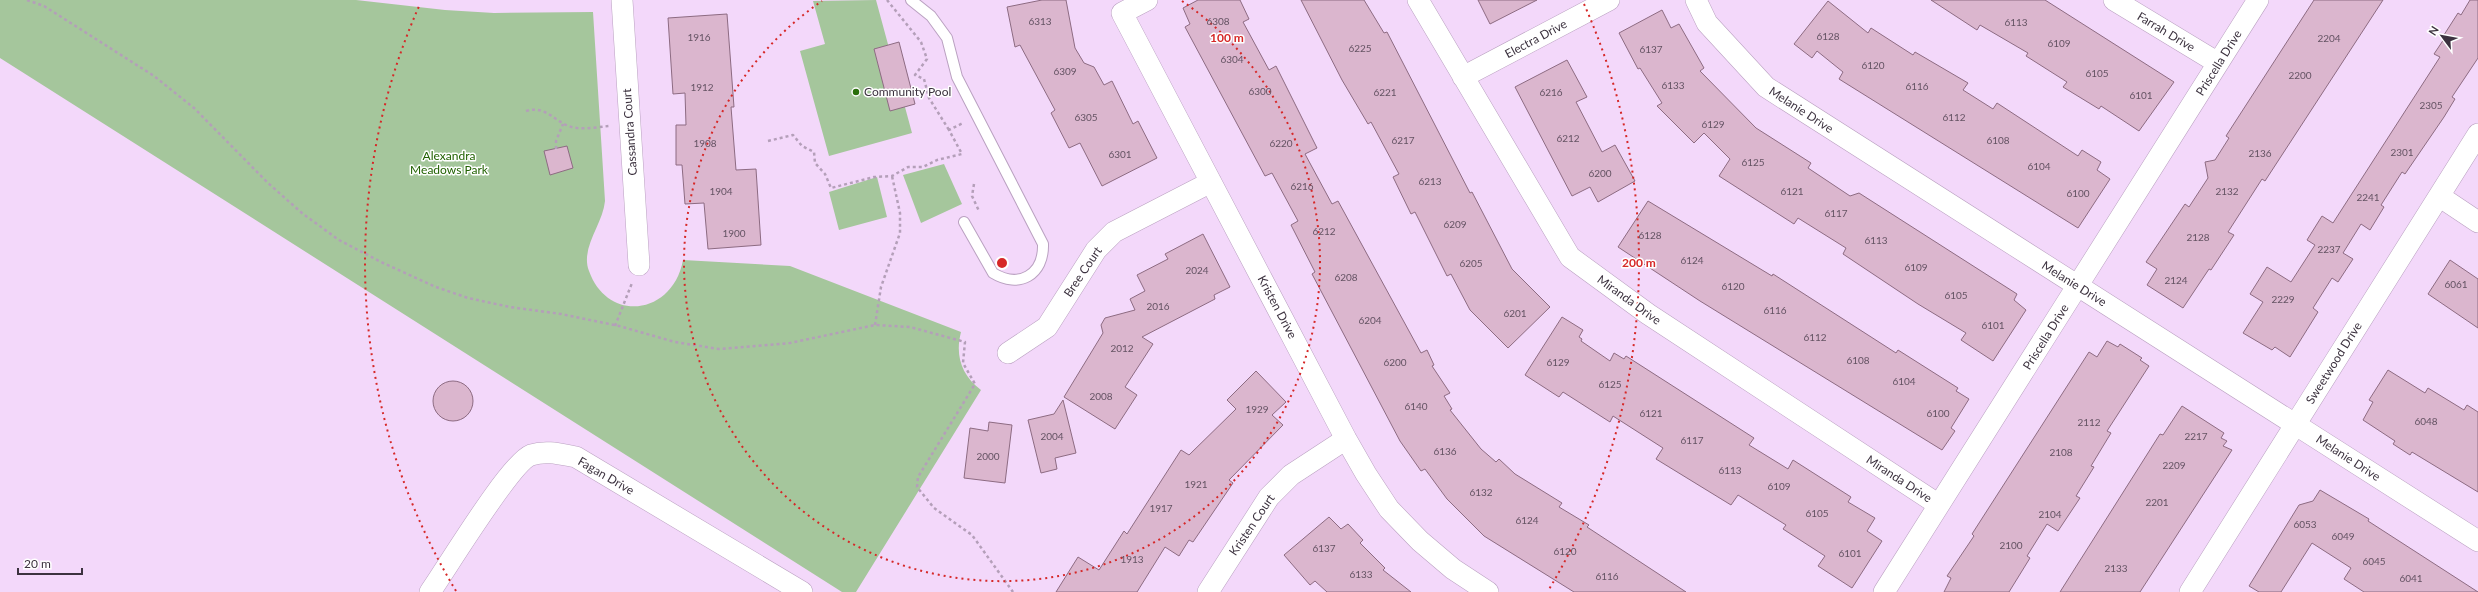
<svg xmlns="http://www.w3.org/2000/svg" width="2478" height="592" font-family="Lato,sans-serif">
	<style>
		.green { fill: #a5c69c }
		.building { fill: #dbb6ce; stroke: #8d6b82 }
		.lines { fill: none; stroke-linecap: round; stroke-linejoin: round }
		.service-casing { stroke: #baa1c1; stroke-width: 12 }
		.minor-casing { stroke: #baa1c1; stroke-width: 22 }
		.path { stroke: #b49fb9; stroke-width: 2.5; stroke-dasharray: 3 3; stroke-linecap: butt }
		.service { stroke: #fff; stroke-width: 10 }
		.minor { stroke: #fff; stroke-width: 21 }
		.ring { fill: none; stroke: #d62828; stroke-width: 2; stroke-dasharray: 2 4 }
		.poi-dot { fill: #296e0b; stroke: #fff; stroke-width: 1.5 }
		.labels { text-anchor: middle; stroke-width: 3; stroke-linejoin: round; paint-order: stroke }
		.number-label { font-size: 10px; fill: #645363 }
		.street-label { font-size: 12px; fill: #3c323f; stroke: #fff }
		.poi-label { font-size: 12px; fill: #3c323f; stroke: #fff; text-anchor: start }
		.park-label { font-size: 12px; fill: #206101; stroke: #fff }
		.centre { fill: #d62828; stroke: #fff; stroke-width: 2 }
		.ring-label { font-size: 12px; text-anchor: middle; font-weight: bold; fill: #d62828; stroke: #fff; stroke-width: 3; stroke-linejoin: round; paint-order: stroke }
	</style>
	<rect width="100%" height="100%" fill="#f3d8fa"/>
	<path class="green" d="M0,0H356L445,10L494,13L593,12L605,201C603,224 580,248 589,271C608,324 673,315 683,260L790,266L961,332C955,355 961,375 981,390L856,592H842L0,58Z
		M876,0L912,133L829,156L800,51L825,44L813,1Z
		M944,164L962,204L921,223L903,175Z
		M877,177L887,217L839,230L829,192Z"/>
	<path class="building" d="M1042,0H1066L1075,48L1084,63L1094,67L1104,85L1112,81L1133,124L1138,121L1157,158L1102,186L1080,143L1069,148L1051,113L1055,110L1020,45L1015,47L1007,7Z
		M1198,0H1240L1249,19L1243,22L1269,70L1276,66L1317,148L1305,154L1332,204L1338,201L1421,353L1427,350L1434,365L1432,366L1450,393L1444,396L1452,409L1450,410L1481,449L1496,462L1499,459L1515,474L1562,503L1559,507L1589,525L1587,527L1686,592H1574L1484,536L1447,499L1425,469L1421,471L1400,441L1312,274L1315,272L1291,225L1298,221L1272,173L1265,176L1185,27L1190,24L1183,8Z
		M1301,0H1364L1384,33L1387,32L1470,193L1472,192L1512,269L1550,307L1508,348L1470,310L1451,274L1447,276L1415,212L1411,214L1393,177L1399,174L1371,122L1368,124L1342,80Z
		M1478,0H1537L1490,24Z
		M1931,0H2045L2174,82L2139,131L2101,106L2099,109L2063,87L2067,82L2026,56L2028,53L1980,25L1977,30Z
		M2314,0H2383L2265,181L2262,179L2228,232L2234,235L2211,270L2209,269L2183,308L2147,285L2157,269L2146,262L2185,204L2189,207L2208,178L2205,162L2215,160L2229,138L2226,136Z
		M2470,0H2478V58L2452,97L2455,99L2444,117L2405,174L2402,172L2381,205L2384,207L2370,230L2361,224L2343,253L2353,259L2338,282L2332,278L2313,308L2318,312L2290,357L2275,347L2272,350L2243,333L2263,302L2250,294L2267,267L2291,282L2315,245L2307,240L2322,216L2333,223L2440,57L2434,54L2444,39L2442,38L2458,13L2461,15Z
		M1828,1L1868,33L1871,28L1913,55L1915,52L1968,83L1963,90L1993,109L1997,103L2078,156L2082,150L2101,162L2097,170L2110,179L2078,228L1839,79L1843,72L1817,51L1812,58L1794,44Z
		M1662,10L1671,28L1679,24L1704,68L1700,71L1756,128L1811,163L1808,168L1850,196L1859,193L2017,294L2014,300L2026,310L1993,361L1961,340L1966,333L1918,304L1843,254L1846,248L1798,218L1794,224L1719,176L1730,159L1704,133L1694,143L1657,106L1662,103L1640,68L1638,69L1619,33Z
		M727,14L734,107H731L736,170L756,169L761,245L708,249L704,203L685,204L682,165H676V125H686L685,93L673,94L668,18Z
		M899,42L915,104L890,111L874,49Z
		M1567,60L1587,97L1576,102L1602,152L1615,145L1635,181L1598,202L1590,187L1572,196L1515,87Z
		M567,146L573,168L550,175L544,151Z
		M1648,201L1772,276L1773,274L1896,353L1898,350L1958,388L1956,391L1969,399L1951,428L1955,431L1942,450L1700,301L1618,247Z
		M1203,234L1230,287L1214,295L1215,299L1142,337L1153,344L1125,387L1137,395L1115,429L1064,397L1103,333L1101,325L1105,318L1135,310L1130,299L1145,291L1137,275L1168,259L1165,254Z
		M2450,260L2478,279V328L2428,294Z
		M1562,317L1583,330L1579,337L1582,339L1581,341L1610,361L1614,353L1624,359L1626,356L1754,438L1749,445L1788,469L1793,460L1851,497L1848,502L1875,518L1867,531L1882,541L1852,588L1818,566L1825,556L1783,529L1786,525L1738,495L1731,505L1656,459L1663,448L1613,416L1610,422L1563,392L1559,397L1525,375Z
		M2107,341L2118,347L2120,344L2142,358L2140,360L2149,366L2107,431L2111,433L2091,466L2094,467L2076,496L2080,498L2058,531L2047,524L2027,556L2030,558L2009,592H1944L1951,578L1947,576L1974,536L1972,534L2089,352L2097,357Z
		M2388,370L2425,393L2428,388L2464,410L2467,405L2478,412V492L2412,452L2410,455L2393,444L2395,441L2363,420L2373,402L2369,400Z
		M1256,371L1286,402L1272,415L1283,425L1229,480L1233,483L1193,542L1189,540L1179,556L1165,547L1137,592H1056L1078,557L1099,570L1124,531L1127,534L1181,450L1189,455L1236,409L1227,400Z
		M433 401a20 20 0 1 1 40 0a20 20 0 1 1-40 0Z
		M1063,400L1076,453L1055,458L1057,469L1041,473L1028,420L1054,414Z
		M2182,406L2224,433L2221,438L2227,441L2223,446L2232,450L2140,592H2060L2160,434L2163,435Z
		M989,422L1012,425L1005,483L964,478L970,428L988,431Z
		M2320,490L2369,519L2368,521L2478,592H2364L2344,579L2351,568L2312,543L2281,592H2259L2249,586L2299,505L2313,501Z
		M1329,517L1341,529L1348,524L1363,540L1360,543L1385,568L1383,570L1411,592H1327L1315,581L1310,585L1284,555Z"/>
	<g class="lines">
		<defs>
			<path id="service" d="M911,0L931,16L947,38L957,77L1043,244C1044,275 1019,289 993,273L964,222"/>
			<path id="minor" d="M622,0L639,265
				M1147,0L1122,13L1346,439L1366,474L1389,509L1420,541L1453,569L1488,592
				M1418,0L1570,257L1648,314L1939,505
				M1696,0L1707,23L1766,87L2478,541
				M2114,0L2218,63
				M1463,77L1609,0
				M2439,196L2478,222
				M1008,353L1047,327L1096,250L1114,232L1211,182
				M430,592C447,568 510,463 531,455C546,450 560,454 576,457L802,592
				M1208,592L1269,497L1291,475L1346,439
				M1884,592L2258,0
				M2190,592L2478,134"/>
		</defs>
		<use href="#service" class="service-casing"/>
		<use href="#minor" class="minor-casing"/>
		<path class="path" d="M27,0L44,6L154,76L194,108L268,183L303,214L339,240L383,263L436,287L468,298L510,307L561,314L619,326L675,342L719,349L790,343L875,325L910,327L965,342L963,363L975,384L918,477L917,487L934,508L972,535L1013,592
			M887,0L921,42L927,59L915,75L924,79L929,98L949,130
			M526,111C548,104 556,126 577,128C587,129 599,127 609,126
			M768,141L793,135L802,146L814,152L815,163L825,174L831,188L874,177L892,176L908,167H923L937,160L962,154L949,130L963,123
			M556,149V141L563,124
			M974,184L972,196L979,211
			M875,325L881,287L900,233V213L892,176
			M615,326L632,283"/>
		<use href="#service" class="service"/>
		<use href="#minor" class="minor"/>
	</g>
	<g class="ring">
		<path d="M1182 1A318 318 0 1 1 822 1"/>
		<path d="M456 591A637 637 0 0 1 420 4M1584 4A637 637 0 0 1 1548 591"/>
	</g>
	<circle class="poi-dot" cx="856" cy="92" r="4"/>
	<g class="labels">
		<g class="number-label">
			<text x="1040" y="25">6313</text>
			<text x="1218" y="25">6308</text>
			<text x="2016" y="26">6113</text>
			<text x="1828" y="40">6128</text>
			<text x="699" y="41">1916</text>
			<text x="2329" y="42">2204</text>
			<text x="2059" y="47">6109</text>
			<text x="1360" y="52">6225</text>
			<text x="1651" y="53">6137</text>
			<text x="1232" y="63">6304</text>
			<text x="1873" y="69">6120</text>
			<text x="1065" y="75">6309</text>
			<text x="2097" y="77">6105</text>
			<text x="2300" y="79">2200</text>
			<text x="1673" y="89">6133</text>
			<text x="1917" y="90">6116</text>
			<text x="702" y="91">1912</text>
			<text x="1260" y="95">6300</text>
			<text x="1385" y="96">6221</text>
			<text x="1551" y="96">6216</text>
			<text x="2141" y="99">6101</text>
			<text x="2431" y="109">2305</text>
			<text x="1086" y="121">6305</text>
			<text x="1954" y="121">6112</text>
			<text x="1713" y="128">6129</text>
			<text x="1568" y="142">6212</text>
			<text x="1403" y="144">6217</text>
			<text x="1998" y="144">6108</text>
			<text x="705" y="147">1908</text>
			<text x="1281" y="147">6220</text>
			<text x="2402" y="156">2301</text>
			<text x="2260" y="157">2136</text>
			<text x="1120" y="158">6301</text>
			<text x="1753" y="166">6125</text>
			<text x="2039" y="170">6104</text>
			<text x="1600" y="177">6200</text>
			<text x="1430" y="185">6213</text>
			<text x="1302" y="190">6216</text>
			<text x="721" y="195">1904</text>
			<text x="1792" y="195">6121</text>
			<text x="2227" y="195">2132</text>
			<text x="2078" y="197">6100</text>
			<text x="2368" y="201">2241</text>
			<text x="1836" y="217">6117</text>
			<text x="1455" y="228">6209</text>
			<text x="1324" y="235">6212</text>
			<text x="734" y="237">1900</text>
			<text x="1650" y="239">6128</text>
			<text x="2198" y="241">2128</text>
			<text x="1876" y="244">6113</text>
			<text x="2329" y="253">2237</text>
			<text x="1692" y="264">6124</text>
			<text x="1471" y="267">6205</text>
			<text x="1916" y="271">6109</text>
			<text x="1197" y="274">2024</text>
			<text x="1346" y="281">6208</text>
			<text x="2176" y="284">2124</text>
			<text x="2456" y="288">6061</text>
			<text x="1733" y="290">6120</text>
			<text x="1956" y="299">6105</text>
			<text x="2283" y="303">2229</text>
			<text x="1158" y="310">2016</text>
			<text x="1775" y="314">6116</text>
			<text x="1515" y="317">6201</text>
			<text x="1370" y="324">6204</text>
			<text x="1993" y="329">6101</text>
			<text x="1815" y="341">6112</text>
			<text x="1122" y="352">2012</text>
			<text x="1858" y="364">6108</text>
			<text x="1395" y="366">6200</text>
			<text x="1558" y="366">6129</text>
			<text x="1904" y="385">6104</text>
			<text x="1610" y="388">6125</text>
			<text x="1101" y="400">2008</text>
			<text x="1416" y="410">6140</text>
			<text x="1257" y="413">1929</text>
			<text x="1651" y="417">6121</text>
			<text x="1938" y="417">6100</text>
			<text x="2426" y="425">6048</text>
			<text x="2089" y="426">2112</text>
			<text x="1052" y="440">2004</text>
			<text x="2196" y="440">2217</text>
			<text x="1692" y="444">6117</text>
			<text x="1445" y="455">6136</text>
			<text x="2061" y="456">2108</text>
			<text x="988" y="460">2000</text>
			<text x="2174" y="469">2209</text>
			<text x="1730" y="474">6113</text>
			<text x="1196" y="488">1921</text>
			<text x="1779" y="490">6109</text>
			<text x="1481" y="496">6132</text>
			<text x="2157" y="506">2201</text>
			<text x="1161" y="512">1917</text>
			<text x="1817" y="517">6105</text>
			<text x="2050" y="518">2104</text>
			<text x="1527" y="524">6124</text>
			<text x="2305" y="528">6053</text>
			<text x="2343" y="540">6049</text>
			<text x="2011" y="549">2100</text>
			<text x="1324" y="552">6137</text>
			<text x="1565" y="555">6120</text>
			<text x="1850" y="557">6101</text>
			<text x="1132" y="563">1913</text>
			<text x="2374" y="565">6045</text>
			<text x="2116" y="572">2133</text>
			<text x="1361" y="578">6133</text>
			<text x="1607" y="580">6116</text>
			<text x="2411" y="582">6041</text>
		</g>
		<g class="street-label">
			<text transform="translate(2166 32) rotate(31)" y="4">Farrah Drive</text>
			<text transform="translate(1536 39) rotate(-28)" y="4">Electra Drive</text>
			<text transform="translate(2219 63) rotate(-58)" y="4">Priscella Drive</text>
			<text transform="translate(1801 110) rotate(33)" y="4">Melanie Drive</text>
			<text transform="translate(630 132) rotate(-94)" y="4">Cassandra Court</text>
			<text transform="translate(1083 272) rotate(-56)" y="4">Bree Court</text>
			<text transform="translate(2074 284) rotate(32)" y="4">Melanie Drive</text>
			<text transform="translate(1629 300) rotate(36)" y="4">Miranda Drive</text>
			<text transform="translate(1277 307) rotate(62)" y="4">Kristen Drive</text>
			<text transform="translate(2046 337) rotate(-58)" y="4">Priscella Drive</text>
			<text transform="translate(2334 363) rotate(-58)" y="4">Sweetwood Drive</text>
			<text transform="translate(2348 458) rotate(33)" y="4">Melanie Drive</text>
			<text transform="translate(606 476) rotate(30)" y="4">Fagan Drive</text>
			<text transform="translate(1899 479) rotate(33)" y="4">Miranda Drive</text>
			<text transform="translate(1252 525) rotate(-56)" y="4">Kristen Court</text>
		</g>
		<g class="poi-label">
			<text x="864" y="96">Community Pool</text>
		</g>
		<g class="park-label">
			<text x="449" y="160">Alexandra<tspan x="449" dy="14">Meadows Park</tspan></text>
		</g>
	</g>
	<circle cx="1002" cy="263" r="6" class="centre"/>
	<g class="ring-label">
		<text x="1227" y="42">100 m</text>
		<text x="1639" y="267">200 m</text>
	</g>
	<g transform="translate(2442 36) rotate(302)" stroke="#ffffff" stroke-width="3" paint-order="stroke">
	<path d="M0-3L7 15L0 10L-7 15Z" fill="#3c323f"/>
	<text y="-6" font-size="11" font-weight="bold" text-anchor="middle" fill="#3c323f">N</text>
	</g>
	<path d="M18 568v6h64v-6" fill="none" stroke="#3c323f" stroke-width="2"/>
	<text x="24" y="568" font-size="12" fill="#3c323f" stroke="#ffffff" stroke-width="3" paint-order="stroke">20 m</text>
</svg>
